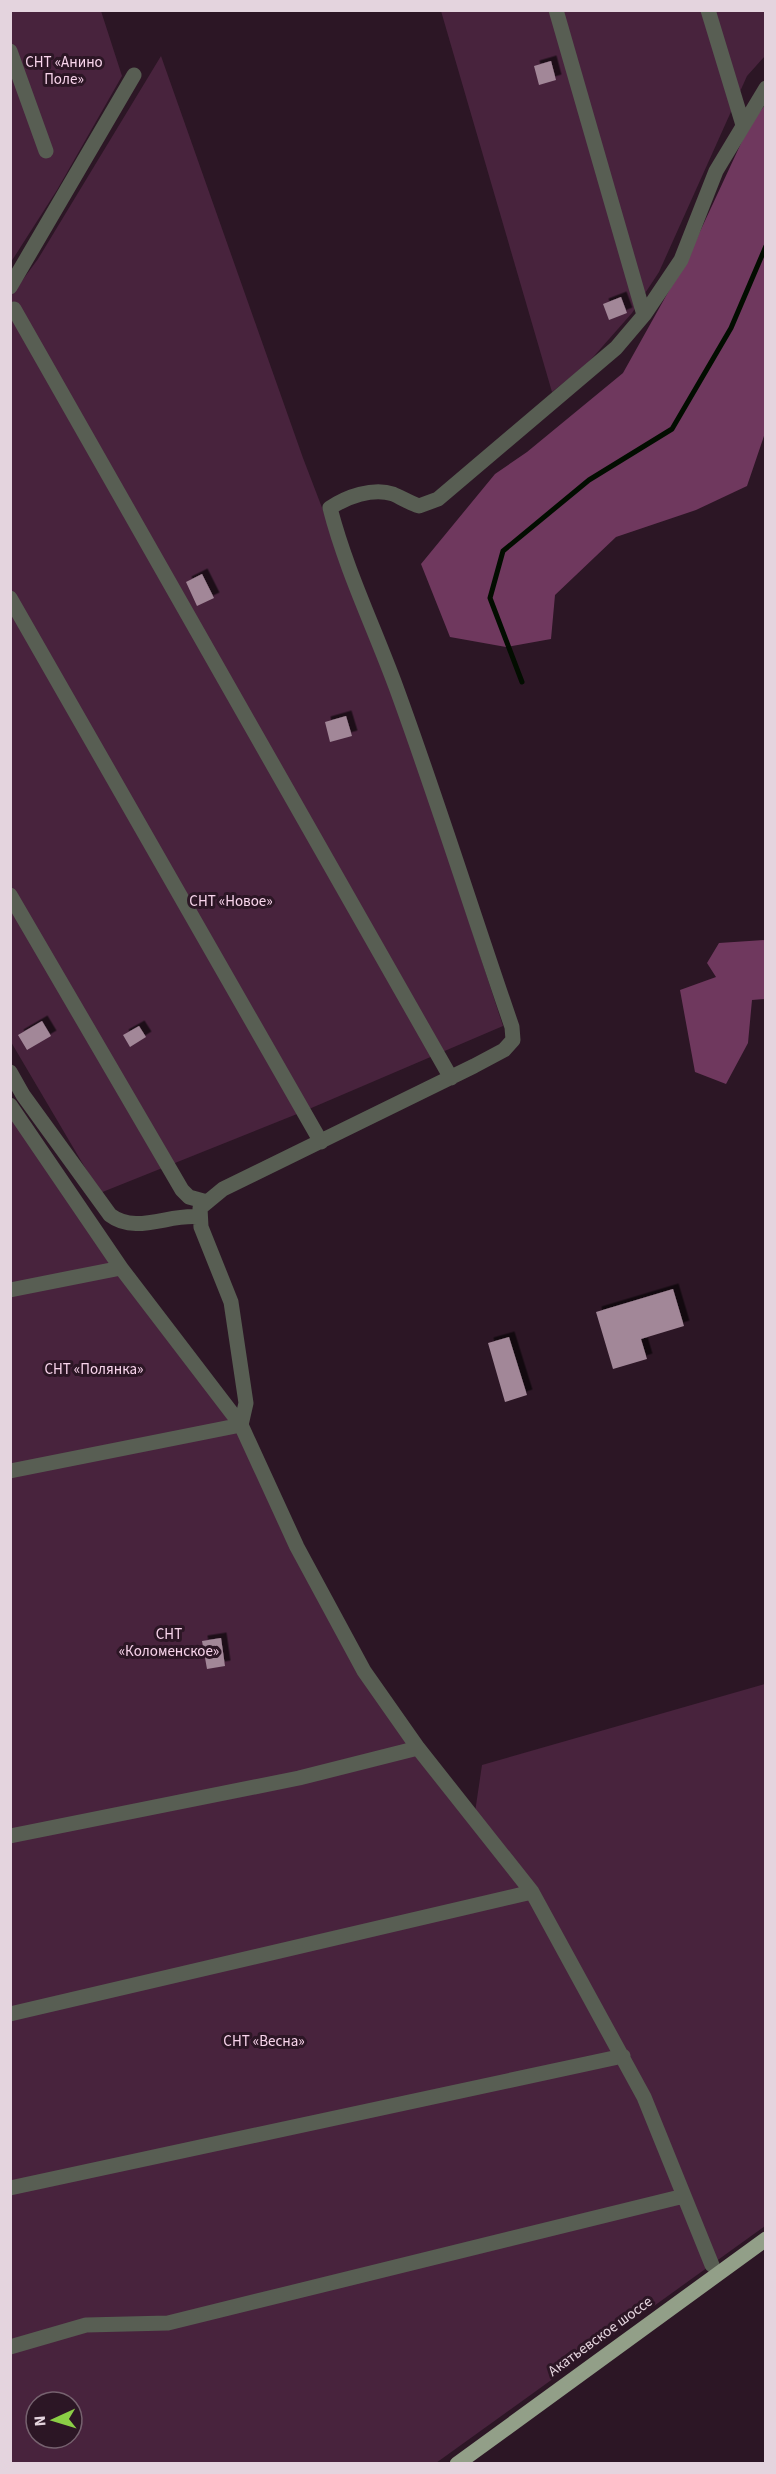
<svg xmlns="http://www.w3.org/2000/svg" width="776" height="2474" font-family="'Source Sans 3',sans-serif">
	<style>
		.green { fill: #48233d; fill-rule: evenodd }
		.forest { fill: #6f385e }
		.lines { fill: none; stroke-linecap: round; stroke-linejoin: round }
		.stream { stroke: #020d00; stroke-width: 5 }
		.building { fill: #a28798; filter: url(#shadow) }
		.minor { stroke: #585e53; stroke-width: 15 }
		.major { stroke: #929f88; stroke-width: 15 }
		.labels { text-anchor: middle; stroke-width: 6; stroke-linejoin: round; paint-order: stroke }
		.park-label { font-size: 15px; fill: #f9d5ec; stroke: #2c1625 }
		.street-label { font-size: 15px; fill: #e4d4de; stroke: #2c1625 }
	</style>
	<defs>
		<filter id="shadow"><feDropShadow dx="5.5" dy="-5.5" stdDeviation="0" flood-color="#0009"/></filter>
	</defs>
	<rect width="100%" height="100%" fill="#2c1625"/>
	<path class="green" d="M11,11H101L122,76L57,190L11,262Z
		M441,11H765V56L747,76L659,272L632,313L587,364L552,392Z
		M161,56L303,458L407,730L503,1026L302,1112L100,1193L11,1042L10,297L38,259Z
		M10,1105L241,1425L364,1671L474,1819L482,1765L765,1684V2226L436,2463H11ZM36,2402H72V2438H36Z"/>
	<path class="forest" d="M765,105L766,430L747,486L696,510L616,537L555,595L551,639L506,647L450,637L421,564L495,474L527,452L623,373L690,253L750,124Z
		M765,940V999L752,1000L748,1043L726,1084L695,1072L680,990L716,977L707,963L719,943Z"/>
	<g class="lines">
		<path class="stream" d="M522,682L490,598L503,551L589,480L672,429L731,328L766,246"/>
	</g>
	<path class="building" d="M551,61L556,80L539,85L534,66Z
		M621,297L627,313L609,320L603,304Z
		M202,574L214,598L197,606L186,582Z
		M346,716L352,736L330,742L325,722Z
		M42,1021L51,1036L27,1050L18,1035Z
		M139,1026L146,1037L130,1047L123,1035Z
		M673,1289L684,1326L641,1339L647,1359L613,1369L596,1312Z
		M509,1337L527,1395L505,1402L488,1343Z
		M221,1638L225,1666L207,1669L202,1641Z"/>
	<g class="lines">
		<path class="minor" d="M556,10L644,315
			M708,10L743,125
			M10,51L46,151
			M10,287L134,75
			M14,309L451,1078
			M10,598L321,1142
			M10,895L182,1190L189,1197L207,1202
			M10,1072L23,1095L110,1215C136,1235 170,1213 200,1217
			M10,1105L121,1268L241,1425L297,1547L364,1671L418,1748L532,1892L644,2097L712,2265
			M10,1290L121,1268
			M241,1425L246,1403L231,1302L201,1227L200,1208L223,1189L474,1066L504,1050L513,1040L512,1027C473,914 437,799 396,687C374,627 346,570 330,508C346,497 373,487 393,494C402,498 410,503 419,506L438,499L616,348L644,315L681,260L716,171L766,88
			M10,1471L241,1425
			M10,1836L299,1778L418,1748
			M10,2014L532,1892
			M10,2188L623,2056
			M10,2347L86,2325L168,2323L684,2196"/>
		<path class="major" d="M457,2464L766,2239"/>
	</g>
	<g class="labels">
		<g class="park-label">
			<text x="64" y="67">СНТ «Анино<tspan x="64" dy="17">Поле»</tspan></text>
			<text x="231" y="906">СНТ «Новое»</text>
			<text x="94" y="1374">СНТ «Полянка»</text>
			<text x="169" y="1639">СНТ<tspan x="169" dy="17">«Коломенское»</tspan></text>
			<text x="264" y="2046">СНТ «Весна»</text>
		</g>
		<g class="street-label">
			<text transform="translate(600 2336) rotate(-36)" y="5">Акатьевское шоссе</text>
		</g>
	</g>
	<rect width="776" height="2474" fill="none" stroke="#e4d4de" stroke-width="24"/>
	<g transform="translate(54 2420) rotate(266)"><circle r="28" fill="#2c1625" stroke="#76626f" stroke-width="1.5"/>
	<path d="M0-4.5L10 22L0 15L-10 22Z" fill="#8bce46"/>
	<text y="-9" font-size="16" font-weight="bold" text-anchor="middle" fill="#e4d4de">N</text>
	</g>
</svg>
